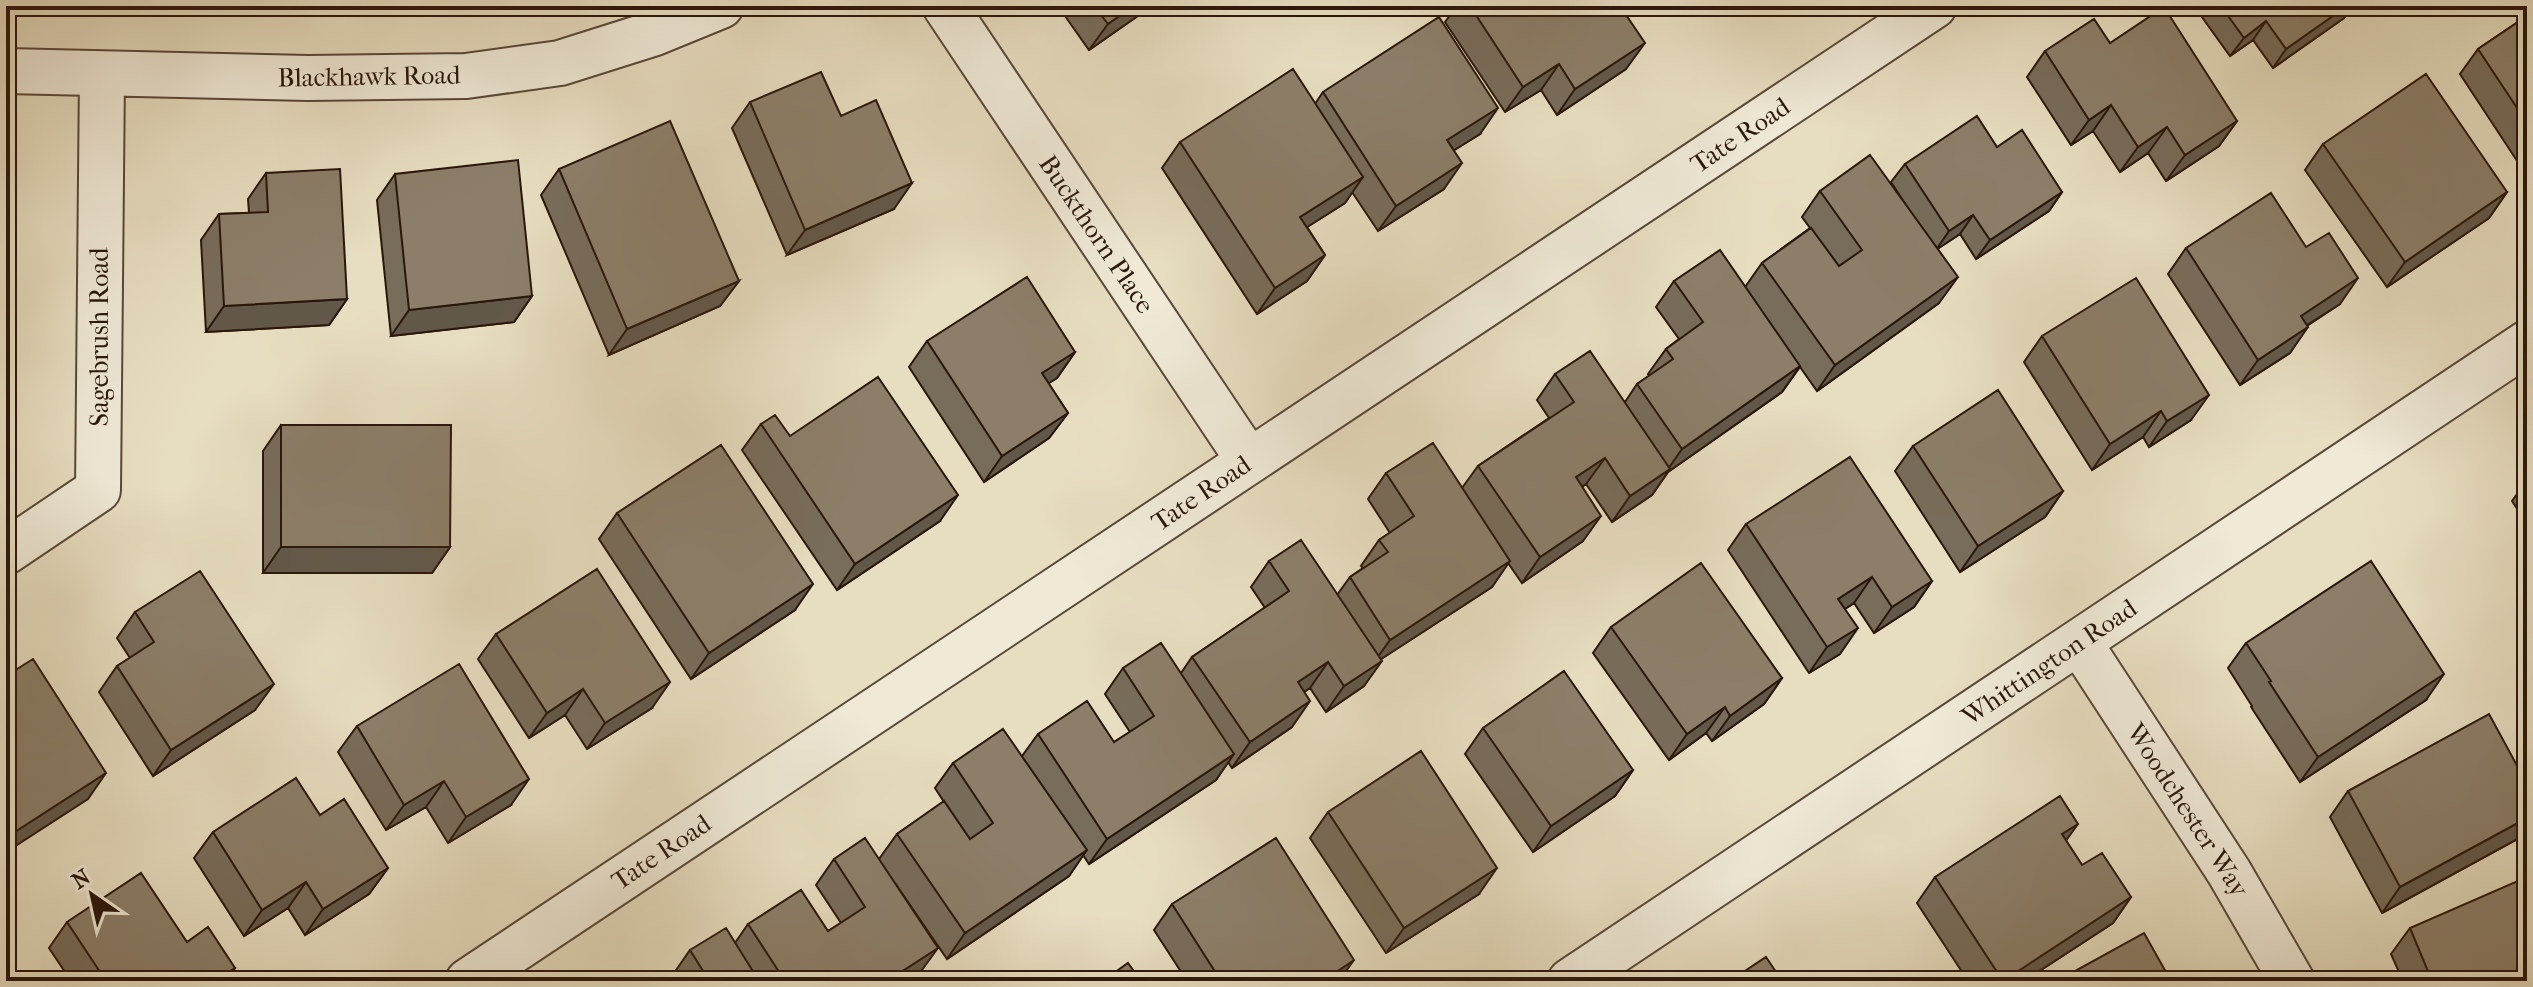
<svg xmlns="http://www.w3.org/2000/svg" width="2533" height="987" font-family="'IM FELL French Canon',serif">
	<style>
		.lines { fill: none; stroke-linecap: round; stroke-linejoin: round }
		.street-casing { stroke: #594838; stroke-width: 48 }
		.street { stroke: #efe9d6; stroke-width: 44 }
		.wall { fill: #786c5a; stroke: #2a170b; stroke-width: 2 }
		.shaded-wall { fill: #62584a; stroke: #2a170b; stroke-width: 2 }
		.building { fill: #8c7e69; stroke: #2a170b; stroke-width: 2 }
		.labels { text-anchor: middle; stroke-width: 6; stroke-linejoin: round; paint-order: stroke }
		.street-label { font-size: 26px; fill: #2a170b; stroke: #efe9d6 }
	</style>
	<rect width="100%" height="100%" fill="#e7ddc0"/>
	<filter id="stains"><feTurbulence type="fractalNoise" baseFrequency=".0025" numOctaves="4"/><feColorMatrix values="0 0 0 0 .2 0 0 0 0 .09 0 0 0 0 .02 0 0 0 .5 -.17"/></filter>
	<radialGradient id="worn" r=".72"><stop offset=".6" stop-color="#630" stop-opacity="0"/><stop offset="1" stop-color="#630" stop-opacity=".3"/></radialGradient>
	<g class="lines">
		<defs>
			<path id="street" d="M945,6L1249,461
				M6,71L308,78L466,76L560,63L655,33L721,6
				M6,552L98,490L102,74
				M2079,642L2229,872L2292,981
				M468,981L1934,6
				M1570,981L2527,343"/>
		</defs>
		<use href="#street" class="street-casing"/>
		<use href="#street" class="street"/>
	</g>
	<path class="wall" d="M1058,6H1152L1089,50Z
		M1457,6H1620L1626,69L1557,115L1541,90L1505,112L1445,22Z
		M1650,6H1670L1657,15Z
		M2194,6H2352L2344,18L2273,68L2253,40L2230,56Z
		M2527,16V176L2460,74L2478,49Z
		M2110,43L2237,121L2219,146L2166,181L2148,153L2120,172L2093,131L2071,145L2027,77L2045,51Z
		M1323,92L1480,134L1454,150L1444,189L1378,231L1352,192L1345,203L1307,227L1325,255L1307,281L1257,314L1162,168L1180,142L1315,104Z
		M750,102L841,116L894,209L787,255L732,128Z
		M2323,144L2507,192L2489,218L2387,287L2305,170Z
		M1997,147L2062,192L2049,211L1976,259L1960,234L1937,249L1939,303L1817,391L1800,367L1782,392L1668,472L1652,495L1612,522L1586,484L1582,487L1583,541L1522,583L1508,563L1492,587L1381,659L1364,686L1326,712L1310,688L1304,692L1292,727L1232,768L1228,762L1216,780L1089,864L1083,855L1069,876L947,959L895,883L919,974L908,981H676L672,976L690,950L735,943L748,924L828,931L841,923L816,885L834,859H879L897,834L944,802L935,788L953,763L1022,756L1038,734L1114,742L1130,732L1105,694L1123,668L1181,673L1192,657L1265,608L1251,587L1269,561L1337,595L1350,577L1363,568L1361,566L1379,540L1390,533L1368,499L1386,473L1462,488L1478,466L1549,418L1537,400L1555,374L1625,402L1637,384L1649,376L1648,374L1666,349L1679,339L1656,307L1674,281L1745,287L1762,263L1810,228L1802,217L1820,191L1911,213L1891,182L1905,164Z
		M559,169L739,281L720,306L609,355L541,195Z
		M266,173L347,299L329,325L206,332L201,240L219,214L249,213L248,199Z
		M395,174L532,296L514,322L391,336L377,200Z
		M2306,247L2340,304L2307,326L2290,353L2240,385L2168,274L2186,248Z
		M2042,336L2191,420L2149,447L2143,437L2092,470L2024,362Z
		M927,341L1075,352L1057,378L1048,383L1068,413L1049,438L984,482L909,367Z
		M761,424L790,436L940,521L837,590L742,450Z
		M281,425L450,547L432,573H263V451Z
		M1913,446L2063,491L2045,517L1960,572L1895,471Z
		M2527,480V524L2512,501Z
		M617,513L795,610L691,679L599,539Z
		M1746,524L1932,581L1914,607L1874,633L1854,603L1845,609L1840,654L1809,673L1728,550Z
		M135,612L255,710L153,776L99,692L117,666L130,658L117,638Z
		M1611,627L1782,678L1764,704L1712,741L1706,733L1669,760L1593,653Z
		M496,634L652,708L587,749L565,715L529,738L478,659Z
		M2246,643L2426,700L2300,782L2251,707L2252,706L2228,668Z
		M357,726L511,805L448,843L426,807L386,830L338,752Z
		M1483,728L1633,770L1615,796L1533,852L1465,754Z
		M2348,791L2523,836L2382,913L2330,817Z
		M1328,812L1479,894L1386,953L1310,838Z
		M320,815L388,868L369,894L305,935L288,908L244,936L194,858L213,832Z
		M2066,841L2082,865L2131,897L2113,923L2024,981H1968L1917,903L1935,877Z
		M1172,904L1339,981H1187L1154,930Z
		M67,922L187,942L235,968L226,981H71L49,948Z
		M2410,928L2527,981H2403L2391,954Z"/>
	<path class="shaded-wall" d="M1133,6H1152L1089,50L1108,24Z
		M1663,6H1670L1657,15Z
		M2347,6H2352L2344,18L2273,68L2286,49Z
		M2266,21L2253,40L2230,56L2244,38Z
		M1645,43L1626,69L1557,115L1575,89Z
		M1559,64L1541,90L1505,112L1523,87Z
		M2111,105L2093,131L2071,145L2089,120Z
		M1498,108L1480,134L1429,166L1447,140Z
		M2237,121L2219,146L2166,181L2185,155Z
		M2167,127L2148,153L2120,172L2138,147Z
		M1462,163L1444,189L1378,231L1396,206Z
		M1363,177L1345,203L1282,243L1300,217Z
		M912,183L894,209L787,255L805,230Z
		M2062,192L2049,211L1976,259L1990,240Z
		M2507,192L2489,218L2387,287L2405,262Z
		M1973,215L1960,234L1936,250L1949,231Z
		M1325,255L1307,281L1257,314L1275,288Z
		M1958,277L1939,303L1817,391L1835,365Z
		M2358,278L2340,304L2282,341L2301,316Z
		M739,281L720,306L609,355L627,329Z
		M532,296L514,322L391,336L409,310Z
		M347,299L329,325L206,332L224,306Z
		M2308,327L2290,353L2240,385L2258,360Z
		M1075,352L1057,378L1024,399L1042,373Z
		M1800,366L1782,392L1668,472L1652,495L1612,522L1630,496L1666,472L1682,449Z
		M2209,395L2191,420L2149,447L2167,421Z
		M2161,411L2143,437L2092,470L2110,444Z
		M1068,413L1049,438L984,482L1002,456Z
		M1605,458L1586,484L1557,503L1576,477Z
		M2063,491L2045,517L1960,572L1978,546Z
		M958,495L940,521L837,590L855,564Z
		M1601,516L1583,541L1522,583L1540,557Z
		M281,547H450L432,573H263Z
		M1510,561L1492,587L1372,665L1390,640Z
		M1872,577L1854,603L1820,625L1838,599Z
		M1932,581L1914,607L1874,633L1892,607Z
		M813,584L795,610L691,679L709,653Z
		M1858,628L1840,654L1809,673L1827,647Z
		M1382,661L1364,686L1326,712L1344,686Z
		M1328,662L1310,688L1280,708L1298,682Z
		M2444,674L2426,700L2300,782L2318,757Z
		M1782,678L1764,704L1712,741L1730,716Z
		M670,682L652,708L587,749L605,723Z
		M274,684L255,710L153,776L171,750Z
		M583,689L565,715L529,738L547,713Z
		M1310,701L1292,727L1232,768L1250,742Z
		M1725,707L1706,733L1669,760L1687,734Z
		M1234,754L1216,780L1089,864L1107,839Z
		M1633,770L1615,796L1533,852L1551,826Z
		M106,773L88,799L6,852L7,837Z
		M529,779L511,805L448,843L466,817Z
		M444,781L426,807L386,830L404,805Z
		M2527,818V831L2523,836L2382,913L2400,887Z
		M2078,824L2060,849L2062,834Z
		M1087,850L1069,876L947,959L965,933Z
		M388,868L369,894L305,935L323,909Z
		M1497,868L1479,894L1386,953L1404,928Z
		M306,882L288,908L244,936L262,910Z
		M2131,897L2113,923L2024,981H2002Z
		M938,948L919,974L908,981H887Z
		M1354,960L1339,981H1323Z
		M235,968L226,981H215Z"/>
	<path class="building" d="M1094,6H1133L1108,24Z
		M1470,6H1620L1645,43L1575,89L1559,64L1523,87Z
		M2221,6H2347L2286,49L2266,21L2244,38Z
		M2164,7L2237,121L2185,155L2167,127L2138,147L2111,105L2089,120L2045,51L2094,19L2110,43Z
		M2527,16V123L2478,49Z
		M1439,17L1498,108L1447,140L1462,163L1396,206L1323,92Z
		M1293,69L1363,177L1300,217L1325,255L1275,288L1180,142Z
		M821,72L841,116L876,100L912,183L805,230L750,102Z
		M2426,74L2507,192L2405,262L2323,144Z
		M1977,116L1997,147L2022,130L2062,192L1990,240L1973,215L1949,231L1905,164Z
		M670,121L739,281L627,329L559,169Z
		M1870,155L1958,277L1835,365L1762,263L1811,228L1839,266L1862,250L1820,191Z
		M518,160L532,296L409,310L395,174Z
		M340,169L347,299L224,306L219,214L268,212L266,173Z
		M2271,193L2306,247L2329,233L2358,278L2301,316L2308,327L2258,360L2186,248Z
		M1720,250L1800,366L1682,449L1637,384L1673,359L1666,349L1703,322L1674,281Z
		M1027,277L1075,352L1042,373L1068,413L1002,456L927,341Z
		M2136,278L2209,395L2167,421L2161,411L2110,444L2042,336Z
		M1590,351L1670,469L1630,496L1605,458L1576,477L1601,516L1540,557L1478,466L1574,402L1555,374Z
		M878,377L958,495L855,564L761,424L775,415L790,436Z
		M1998,390L2063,491L1978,546L1913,446Z
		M281,425H451L450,547H281Z
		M1433,443L1510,561L1390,640L1350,577L1388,552L1379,540L1414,516L1386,473Z
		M721,445L813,584L709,653L617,513Z
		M1850,457L1932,581L1892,607L1872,577L1838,599L1858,628L1827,647L1746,524Z
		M1301,540L1382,661L1344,686L1328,662L1298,682L1310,701L1250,742L1192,657L1289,591L1269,561Z
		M2371,561L2444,674L2318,757L2269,682L2271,681L2246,643Z
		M1701,563L1782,678L1730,716L1725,707L1687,734L1611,627Z
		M597,569L670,682L605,723L583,689L547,713L496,634Z
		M200,571L274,684L171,750L117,666L154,642L135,612Z
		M1161,643L1234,754L1107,839L1038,734L1087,701L1114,742L1154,716L1123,668Z
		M33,659L106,773L7,837L6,676Z
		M459,664L529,779L466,817L444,781L404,805L357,726Z
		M1564,671L1633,770L1551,826L1483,728Z
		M2489,714L2527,784V818L2400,887L2348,791Z
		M1003,729L1087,850L965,933L897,834L944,801L970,839L993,823L953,763Z
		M1421,751L1497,868L1404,928L1328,812Z
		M296,778L320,815L344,799L388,868L323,909L306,882L262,910L213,832Z
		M2060,796L2078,824L2062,834L2082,865L2102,853L2131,897L2003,981L1935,877Z
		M865,838L938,948L887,981H785L748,924L801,890L828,931L865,907L834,859Z
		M1276,838L1354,960L1323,981H1221L1172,904Z
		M141,873L187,942L208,927L235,968L215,981H106L67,922Z
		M2527,877V981H2432L2410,928Z
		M726,928L759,981H705L708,979L690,950Z
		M2144,933L2171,981H2057Z
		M1766,957L1782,981H1730Z
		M1128,963L1141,981H1103Z"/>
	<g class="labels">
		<g class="street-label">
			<text transform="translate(369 76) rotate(-1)" y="9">Blackhawk Road</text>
			<text transform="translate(1740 135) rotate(-34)" y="9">Tate Road</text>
			<text transform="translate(1097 234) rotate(56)" y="9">Buckthorn Place</text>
			<text transform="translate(99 337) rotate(-90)" y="9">Sagebrush Road</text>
			<text transform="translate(1201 493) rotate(-34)" y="9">Tate Road</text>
			<text transform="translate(2049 662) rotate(-34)" y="9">Whittington Road</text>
			<text transform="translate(2188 810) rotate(57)" y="9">Woodchester Way</text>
			<text transform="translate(661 852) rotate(-34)" y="9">Tate Road</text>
		</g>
	</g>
	<rect width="2533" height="987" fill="none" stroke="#e7ddc0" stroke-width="32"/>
	<rect x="8" y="8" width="2517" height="971" fill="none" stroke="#2a170b" stroke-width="4"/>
	<rect x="16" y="16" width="2501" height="955" fill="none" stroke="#2a170b" stroke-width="2"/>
	<g transform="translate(92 895) rotate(326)" stroke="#efe9d6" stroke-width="6" paint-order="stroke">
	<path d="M0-6L14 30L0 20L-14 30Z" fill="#2a170b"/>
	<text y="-12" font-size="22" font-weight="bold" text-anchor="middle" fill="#2a170b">N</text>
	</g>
	<rect width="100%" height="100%" filter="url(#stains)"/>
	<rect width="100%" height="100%" fill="url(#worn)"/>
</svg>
